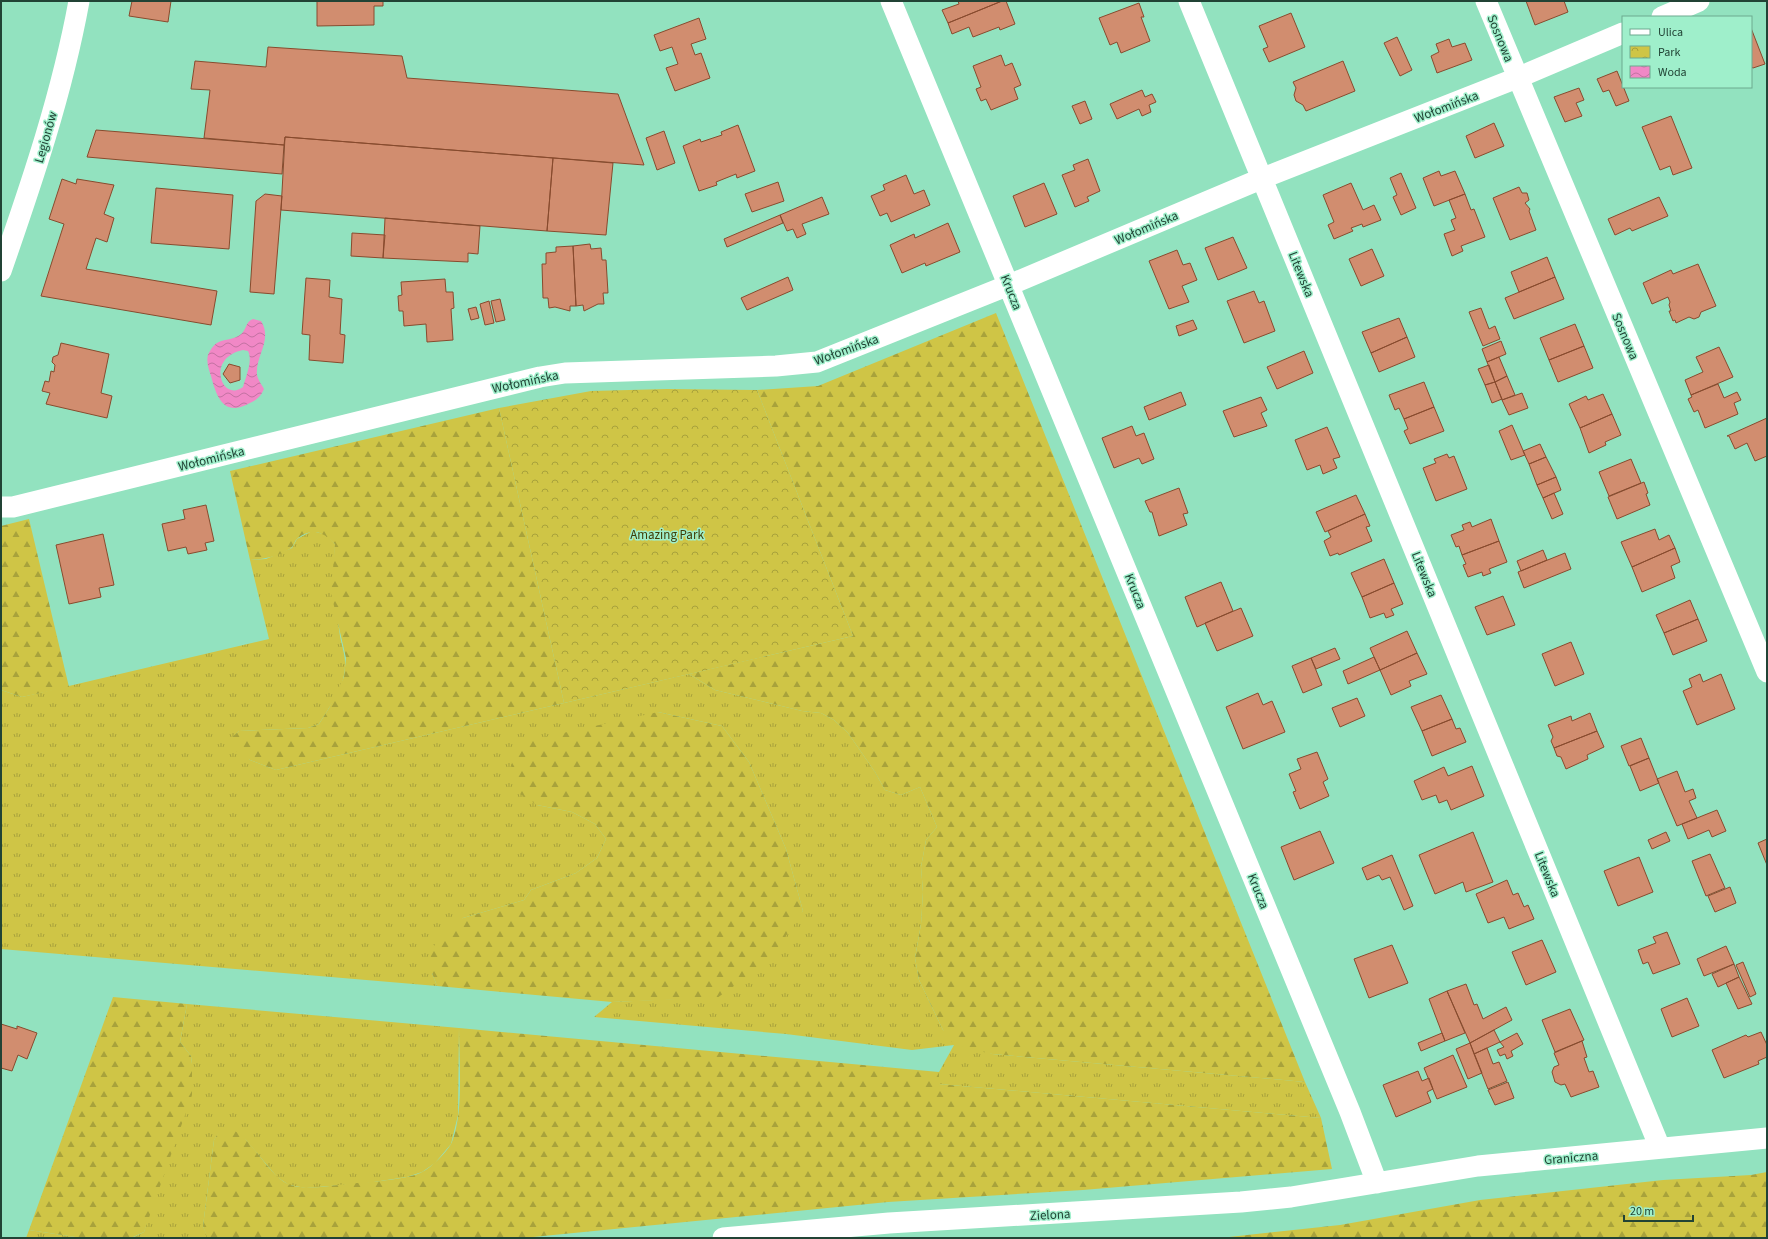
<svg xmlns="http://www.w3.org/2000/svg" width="1768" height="1239" font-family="'Source Sans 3',sans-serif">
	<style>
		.grass { fill: url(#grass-tufts) }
		.forest { fill: url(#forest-firs) }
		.park { fill: url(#park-crowns) }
		.water { fill: url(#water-waves); fill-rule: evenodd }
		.building { fill: #d18d6f; stroke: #884b2e }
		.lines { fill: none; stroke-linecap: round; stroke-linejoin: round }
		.street { stroke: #fff; stroke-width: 21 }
		.labels { text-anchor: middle; stroke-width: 3; stroke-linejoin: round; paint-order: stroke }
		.street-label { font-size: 13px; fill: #214335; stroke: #9fefcb }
		.park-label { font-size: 13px; fill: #403c05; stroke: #9fefcb }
	</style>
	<defs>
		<pattern id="grass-tufts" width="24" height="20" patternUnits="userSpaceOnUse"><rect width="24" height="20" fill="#cfc546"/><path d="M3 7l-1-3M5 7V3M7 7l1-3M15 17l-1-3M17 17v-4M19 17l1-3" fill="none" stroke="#a8a23b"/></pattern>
		<pattern id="forest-firs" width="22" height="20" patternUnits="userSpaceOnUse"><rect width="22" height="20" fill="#cfc546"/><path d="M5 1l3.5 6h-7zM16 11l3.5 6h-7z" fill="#a8a23b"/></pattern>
		<pattern id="park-crowns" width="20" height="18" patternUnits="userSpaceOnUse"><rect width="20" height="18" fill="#cfc546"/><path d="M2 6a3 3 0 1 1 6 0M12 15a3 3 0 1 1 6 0" fill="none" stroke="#a8a23b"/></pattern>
		<pattern id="water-waves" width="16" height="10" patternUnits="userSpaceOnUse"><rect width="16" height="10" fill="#f188c6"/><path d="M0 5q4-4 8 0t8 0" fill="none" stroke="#c371a2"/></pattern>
	</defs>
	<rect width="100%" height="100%" fill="#92e2bf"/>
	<path class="grass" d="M312,531L327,535L335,544C334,571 336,609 340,636C343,652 347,658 344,675C342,689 326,713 319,724L308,728L239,731L230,740L250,760L276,770L689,674L715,690L802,711L821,713L834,720L848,733L875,772L885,790L901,795L920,787L937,827L926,840L921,867L923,892L921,924L915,958L919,980L943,1030L992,1054L1305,1082L1321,1118L939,1084V1072L954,1045L912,1050L786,1034L594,1017L612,1002L717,997L803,911L786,849L749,762L722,726L658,712L537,805L572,812L595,824L606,839L597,858L576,873L531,890L524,900L463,918L432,973L437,986L1,949V690L22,697L269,639L250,560L266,559L292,548L297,539Z
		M187,1004L459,1028L458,1115L451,1144L435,1163L422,1172L407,1177L367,1183L306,1188L289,1185L277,1177L246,1140L221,1130L214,1140L203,1226L208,1238H132L144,1232L192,1064L191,1056L180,1042Z
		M29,1230L82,1238H26Z"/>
	<path class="forest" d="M996,313L1305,1082L992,1054L954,1045L943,1030L919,980L915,958L921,924L923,892L921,867L926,840L937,827L920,787L901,795L885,790L875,772L848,733L834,720L821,713L802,711L715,690L689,674L853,636L757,390L818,386Z
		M499,408L564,703L276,770L250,760L233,749L229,740L239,731L308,728L319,724L329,708L344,677L346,658L331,593L335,544C324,532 312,527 298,538C294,541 294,546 291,548C279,557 263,559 250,560L230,471Z
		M29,519L69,687L22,697L1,690V526Z
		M658,712L722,726L749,762L786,849L803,911L768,962L717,998L612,1002L437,986L432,973L430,952L442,934L463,918L524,900L531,890L576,873L597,858L606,839L595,824L572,812L537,805L517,792L511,771L513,753L522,742Z
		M113,997L187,1004L180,1042L191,1056L192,1064V1095L144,1232L131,1238H82L29,1230Z
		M459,1028L939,1072V1084L1321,1118L1332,1169L1083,1190L888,1202L523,1238L207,1237L203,1226L214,1140L220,1130C223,1129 227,1128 229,1129C249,1132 267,1175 288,1184C305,1192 338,1184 357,1183C372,1182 410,1179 422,1172C431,1168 448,1151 452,1142C464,1110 459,1063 459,1028Z
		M1767,1172V1238H1220L1340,1225L1480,1200L1663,1180L1751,1175Z"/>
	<path class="park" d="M667,389L757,390L853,636L564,703L499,408L591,391Z"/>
	<path class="water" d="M253,319L261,321C273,340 255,356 257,375C258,380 262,385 264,389C260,398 255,401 246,405C223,416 216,395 211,376C209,370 206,362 208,355C209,352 214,344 217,343C223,339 233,340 240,335C247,330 245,322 253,319ZM243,350L248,351C253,361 246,376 243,387C222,403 205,358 243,350Z"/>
	<path class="building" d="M132,1H171L168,22L129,16Z
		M317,1H383V6H374V25L317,26Z
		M958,1H1002L948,23L942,10L959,4Z
		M1002,1H1006L1015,24L1000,30L999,27L973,37L969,27L952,34L948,23Z
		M1526,1H1564L1568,12L1535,25Z
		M1139,3L1144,17H1141L1150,41L1121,53L1117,42L1110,45L1099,18Z
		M1291,13L1305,47L1269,62L1263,49L1268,47L1259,26Z
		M699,18L706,39L691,44L695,55L701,53L710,78L675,91L666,68L678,64L672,47L660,51L654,35Z
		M1751,28L1765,64L1753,68L1751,67Z
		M1397,37L1412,70L1400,76L1384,43Z
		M1449,39L1452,47L1465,43L1472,60L1437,73L1431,56L1439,52L1436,44Z
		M268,47L402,56L407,78L618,94L644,165L285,137L284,145L204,138L210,90L191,89L195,61L266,67Z
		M1001,55L1005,66L1012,63L1021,85L1014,88L1018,99L991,110L986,99L981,101L976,89L981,87L973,66Z
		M1343,61L1355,91L1306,111L1303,105L1296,101L1294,95L1296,88L1293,82Z
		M1617,71L1629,101L1616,106L1609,90L1603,92L1597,79Z
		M1579,88L1584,100L1576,103L1582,116L1565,122L1554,97Z
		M1142,90L1145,97L1152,94L1156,102L1149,105L1151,112L1142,116L1139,109L1117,119L1110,104Z
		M1085,101L1092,119L1080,124L1072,106Z
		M1671,116L1692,168L1673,175L1670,166L1660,170L1642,127Z
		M1494,123L1504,146L1475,158L1466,136Z
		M738,125L755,171L737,178L736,174L716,182L717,185L699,191L683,146L700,139L701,142L722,135L721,132Z
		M96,130L284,145L282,174L87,157Z
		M664,131L675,163L657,170L646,138Z
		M285,137L553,158L547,231L281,210Z
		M553,158L613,163L606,235L547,231Z
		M1088,159L1100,191L1087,197L1089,201L1075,207L1062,175L1075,170L1073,165Z
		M1439,171L1441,176L1455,171L1465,194L1434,206L1423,178Z
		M1401,173L1416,208L1401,215L1393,197L1397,195L1390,178Z
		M906,175L914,194L924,190L930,205L891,222L887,213L880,216L871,196L885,190L883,185Z
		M62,179L76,184L77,179L114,185L104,214L114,218L107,242L96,238L86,269L217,291L211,325L41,296L64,224L49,219Z
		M778,182L784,201L752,212L745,194Z
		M1044,183L1057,214L1025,227L1013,196Z
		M1351,183L1363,210L1374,205L1381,220L1363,227L1362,224L1351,228L1353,231L1334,239L1328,225L1334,222L1323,195Z
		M1519,187L1522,193H1527L1529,200L1525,203L1530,209L1529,211L1536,230L1510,240L1493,198Z
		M156,188L233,195L229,249L151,243Z
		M265,194L282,196L274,294L250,292L256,201Z
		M1465,194L1471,210L1474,209L1485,237L1461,246L1463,251L1452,256L1444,234L1455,230L1451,220L1456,218L1449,200Z
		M822,197L829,214L802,224L806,234L797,238L793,229L787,231L780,215Z
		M1659,197L1668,216L1632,231L1630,228L1615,235L1608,219Z
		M780,215L783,223L727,247L724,239Z
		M385,218L480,226L478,254L468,253V262L383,258Z
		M948,223L960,252L926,266L925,263L902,273L890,245L914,234L915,238Z
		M352,233L385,235L383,258L351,256Z
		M1233,237L1247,268L1218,280L1205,248Z
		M590,244L591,249L601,248L602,260H606L608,293H603L604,304H598L584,311L583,305L576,306L573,246Z
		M573,246L576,306H570V311L555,307L549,308L548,298H543L542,264H546V253L556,252V247Z
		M1372,249L1384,276L1361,286L1349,259Z
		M1177,250L1183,265L1190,263L1197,280L1182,286L1189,302L1169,309L1149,261Z
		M1547,257L1555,277L1519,292L1511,272Z
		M1698,264L1716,306L1701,312L1699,317L1694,319L1689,317L1676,323L1675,320L1673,321L1669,311H1671L1669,305L1670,302L1668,297L1652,304L1643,283L1671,270L1673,274Z
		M788,277L793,290L747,310L741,298Z
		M1555,277L1564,299L1514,319L1505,298Z
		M306,278L330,280L329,297L342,299L340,334L345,335L343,363L309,360L310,335L302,334Z
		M445,279L446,292H453L454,308L451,309L453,340L427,342L426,324L404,326L403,311H399L398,296L402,295L401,282Z
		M1254,291L1259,303L1264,301L1275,331L1244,343L1227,301Z
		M500,299L505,320L496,322L491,301Z
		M489,301L494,323L485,325L480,304Z
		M476,307L479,318L471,320L468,309Z
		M1481,308L1489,329L1495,326L1500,339L1483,346L1469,312Z
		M1399,318L1407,337L1371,353L1362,332Z
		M1193,320L1197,329L1179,336L1176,326Z
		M1575,324L1584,346L1549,360L1540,338Z
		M1407,337L1415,357L1379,372L1371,353Z
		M1501,341L1506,354L1487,362L1482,349Z
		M61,343L109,354L101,393L112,396L107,418L46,404L50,393L42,391L45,381L49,382L51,371L54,372L55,365L52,362L53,357L58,355Z
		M1584,346L1593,368L1558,382L1549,360Z
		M1719,347L1733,377L1691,395L1685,380L1703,372L1696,357Z
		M1304,351L1313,373L1277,389L1267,367Z
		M1499,357L1507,376L1495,382L1487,362Z
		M229,364L240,367V380L230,383L223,374Z
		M1489,365L1495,382L1485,385L1478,369Z
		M1507,376L1515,395L1502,400L1495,382Z
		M1424,382L1434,407L1404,419L1399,408L1395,410L1389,395Z
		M1495,382L1502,399L1492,403L1485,385Z
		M1718,384L1724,398L1737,392L1741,400L1734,403L1738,414L1705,428L1698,410L1694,412L1688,399L1692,397L1691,395Z
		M1181,392L1186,405L1149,420L1144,407Z
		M1522,393L1528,408L1509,415L1502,400Z
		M1603,394L1612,414L1580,428L1569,404L1586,396L1588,400Z
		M1261,397L1267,410L1261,413L1267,426L1234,437L1223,411Z
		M1434,407L1444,431L1410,444L1404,431L1408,429L1404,419Z
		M1612,414L1621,435L1605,442L1606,445L1589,453L1580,428Z
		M1767,418V456L1755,461L1747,443L1735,449L1729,436H1727Z
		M1512,425L1525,455L1511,460L1499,431Z
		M1132,426L1136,436L1144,433L1154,459L1142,464L1139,458L1114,468L1102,438Z
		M1327,427L1340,457L1333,459L1337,468L1323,474L1320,465L1307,470L1295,440Z
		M1540,444L1546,457L1529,464L1523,451Z
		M1447,454L1449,458L1454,456L1467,489L1436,501L1423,468L1436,463L1434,459Z
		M1546,457L1556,477L1537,485L1529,464Z
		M1631,459L1641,483L1609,496L1599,472Z
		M1556,477L1561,490L1543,498L1537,485Z
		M1644,482L1648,493L1646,494L1650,505L1617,519L1608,497Z
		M1179,488L1188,513L1183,514L1187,525L1159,536L1152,512H1150L1145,501Z
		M1554,493L1563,514L1552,519L1543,498Z
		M1356,495L1365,514L1325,532L1316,512Z
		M206,505L214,541L205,543L207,550L188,554L186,547L168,551L162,524L185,519L183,510Z
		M1365,514L1370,526L1366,527L1372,541L1339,555L1338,553L1330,556L1324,541L1331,537L1328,531Z
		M1491,519L1499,541L1462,555L1459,546L1456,547L1451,535L1464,530L1462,525L1470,522L1472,527Z
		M1655,529L1659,540L1669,535L1675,548L1632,567L1621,542Z
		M103,534L114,585L99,588L101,597L69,604L56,545Z
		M1499,541L1507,562L1489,569L1491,573L1483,576L1482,572L1468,577L1463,565L1466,564L1462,555Z
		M1675,548L1680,562L1671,566L1675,578L1642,592L1632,567Z
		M1543,550L1547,560L1521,571L1517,561Z
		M1565,553L1571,569L1524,588L1518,572Z
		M1384,559L1394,583L1362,597L1351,573Z
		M1221,582L1233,611L1197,627L1185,597Z
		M1394,583L1403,604L1391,609L1394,615L1386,618L1384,613L1370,618L1362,597Z
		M1503,596L1515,625L1487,635L1475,607Z
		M1690,600L1698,619L1664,633L1656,615Z
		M1241,608L1253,636L1217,651L1205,623Z
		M1698,619L1707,641L1673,655L1664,633Z
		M1407,631L1417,653L1380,670L1370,648Z
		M1571,642L1584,674L1555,686L1542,654Z
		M1335,648L1340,659L1316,669L1311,658Z
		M1417,653L1427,674L1409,681L1411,686L1391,695L1380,670Z
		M1374,657L1380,670L1348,684L1343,671Z
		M1311,658L1322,685L1303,693L1292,666Z
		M1700,674L1703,682L1721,674L1735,709L1697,725L1683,691L1692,687L1689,679Z
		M1258,693L1263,705L1272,701L1285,732L1243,749L1226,707Z
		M1441,695L1452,719L1422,731L1411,707Z
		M1357,698L1365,716L1340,727L1332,708Z
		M1590,713L1597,731L1554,748L1551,741L1553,737L1548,725L1571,716L1572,721Z
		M1452,719L1456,729L1460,728L1466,742L1432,756L1422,731Z
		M1597,731L1604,747L1587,755L1588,759L1566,769L1561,757L1557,756L1554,748Z
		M1641,738L1649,758L1629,766L1621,746Z
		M1317,752L1328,779L1323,782L1329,796L1300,809L1293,792L1296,791L1289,774L1301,769L1297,759Z
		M1649,758L1659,783L1640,791L1630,766Z
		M1472,766L1484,796L1451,810L1447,800L1439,803L1436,795L1422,800L1414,781L1444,767L1448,776Z
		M1677,771L1685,792L1693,789L1696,798L1689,801L1697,818L1677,826L1657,779Z
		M1717,810L1726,831L1712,837L1709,830L1688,839L1682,824Z
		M1320,831L1334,863L1294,880L1281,847Z
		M1473,832L1493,882L1466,892L1463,882L1435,894L1419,855Z
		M1666,832L1670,841L1652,849L1648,840Z
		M1767,839V865L1758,843Z
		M1710,854L1725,888L1706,896L1692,861Z
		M1392,855L1413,906L1404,910L1390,877L1382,880L1379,875L1367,880L1362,868Z
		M1639,857L1653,892L1618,906L1604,871Z
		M1507,880L1513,895L1518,893L1524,907L1528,905L1534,919L1509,929L1504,917L1488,923L1476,894Z
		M1730,887L1736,903L1715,912L1708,896Z
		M1667,932L1680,964L1653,974L1648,962L1643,964L1638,950L1656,943L1653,937Z
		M1542,940L1556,972L1526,985L1512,952Z
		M1392,945L1408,983L1369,998L1354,959Z
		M1726,946L1734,964L1704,976L1697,959Z
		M1743,962L1756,994L1750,997L1736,965Z
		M1734,964L1739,977L1718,987L1712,974Z
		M1739,977L1752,1004L1738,1009L1726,983Z
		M1466,984L1474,1005L1477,1004L1483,1019L1506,1007L1512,1020L1470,1043L1447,991Z
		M1447,991L1465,1033L1445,1041L1429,999Z
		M1687,998L1699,1026L1672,1037L1661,1009Z
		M1570,1009L1584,1040L1555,1052L1542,1020Z
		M1,1024L17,1029V1026L37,1033L27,1059L18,1055L12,1071L1,1068Z
		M1494,1030L1500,1042L1474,1054L1470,1043Z
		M1761,1032L1767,1045V1057L1758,1061L1759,1064L1724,1078L1712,1050L1746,1035L1748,1037Z
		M1442,1033L1445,1041L1421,1051L1418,1043Z
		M1517,1033L1523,1044L1511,1051L1513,1056L1507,1059L1505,1054L1500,1056L1497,1050L1504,1047L1500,1042Z
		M1582,1041L1587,1057L1584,1058L1589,1072L1593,1071L1599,1087L1571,1097L1565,1084L1561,1085L1555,1082L1552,1072L1554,1067L1559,1065L1554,1053Z
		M1470,1043L1482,1073L1468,1079L1456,1049Z
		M1487,1048L1493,1064L1499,1062L1507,1081L1488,1089L1474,1054Z
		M1453,1055L1467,1087L1437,1099L1424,1068Z
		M1418,1071L1422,1081L1429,1078L1433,1089L1427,1092L1431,1102L1396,1117L1383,1085Z
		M1508,1082L1514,1098L1495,1105L1488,1090Z"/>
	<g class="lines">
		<path class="street" d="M891,1L1350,1112L1377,1183
			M1189,1L1660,1148
			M1486,1L1767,672
			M1662,17L1699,1
			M1,271C32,182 62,94 79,1
			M1,507H13L540,377L565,373L776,366L817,362L1009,285L1263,178L1517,78L1623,33
			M723,1238L889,1223L1241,1202L1291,1197L1478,1166L1767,1138"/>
	</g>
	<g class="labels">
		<g class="street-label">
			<text transform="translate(1501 38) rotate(68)" y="5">Sosnowa</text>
			<text transform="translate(1446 106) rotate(-21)" y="5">Wołomińska</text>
			<text transform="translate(45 137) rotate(-74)" y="5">Legionów</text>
			<text transform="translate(1146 227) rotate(-23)" y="5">Wołomińska</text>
			<text transform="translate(1302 274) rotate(68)" y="5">Litewska</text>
			<text transform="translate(1012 292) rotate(68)" y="5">Krucza</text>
			<text transform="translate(1626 336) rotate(67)" y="5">Sosnowa</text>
			<text transform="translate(846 349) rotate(-20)" y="5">Wołomińska</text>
			<text transform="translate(525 381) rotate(-12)" y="5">Wołomińska</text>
			<text transform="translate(211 458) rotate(-14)" y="5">Wołomińska</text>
			<text transform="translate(1425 574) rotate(68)" y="5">Litewska</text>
			<text transform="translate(1136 591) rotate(68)" y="5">Krucza</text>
			<text transform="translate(1548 874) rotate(68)" y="5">Litewska</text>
			<text transform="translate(1259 891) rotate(68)" y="5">Krucza</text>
			<text transform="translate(1571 1157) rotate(-5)" y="5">Graniczna</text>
			<text transform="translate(1050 1214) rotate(-3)" y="5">Zielona</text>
		</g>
		<g class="park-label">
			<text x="667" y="539">Amazing Park</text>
		</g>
	</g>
	<rect width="1768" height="1239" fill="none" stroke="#214335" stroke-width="4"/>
	<rect x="1622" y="16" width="130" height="72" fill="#9fefcb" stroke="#6daa8f"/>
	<rect x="1630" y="29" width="20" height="6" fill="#ffffff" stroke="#6daa8f"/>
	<text x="1658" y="36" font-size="12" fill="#214335">Ulica</text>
	<rect x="1630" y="46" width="20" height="12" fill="url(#park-crowns)" stroke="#6daa8f"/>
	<text x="1658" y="56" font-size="12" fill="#214335">Park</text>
	<rect x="1630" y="66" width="20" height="12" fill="url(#water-waves)" stroke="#6daa8f"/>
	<text x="1658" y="76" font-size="12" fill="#214335">Woda</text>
	<path d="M1624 1215v6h69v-6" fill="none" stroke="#214335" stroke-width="2"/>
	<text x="1630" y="1215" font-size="12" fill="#214335" stroke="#9fefcb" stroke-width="3" paint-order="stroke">20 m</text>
</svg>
